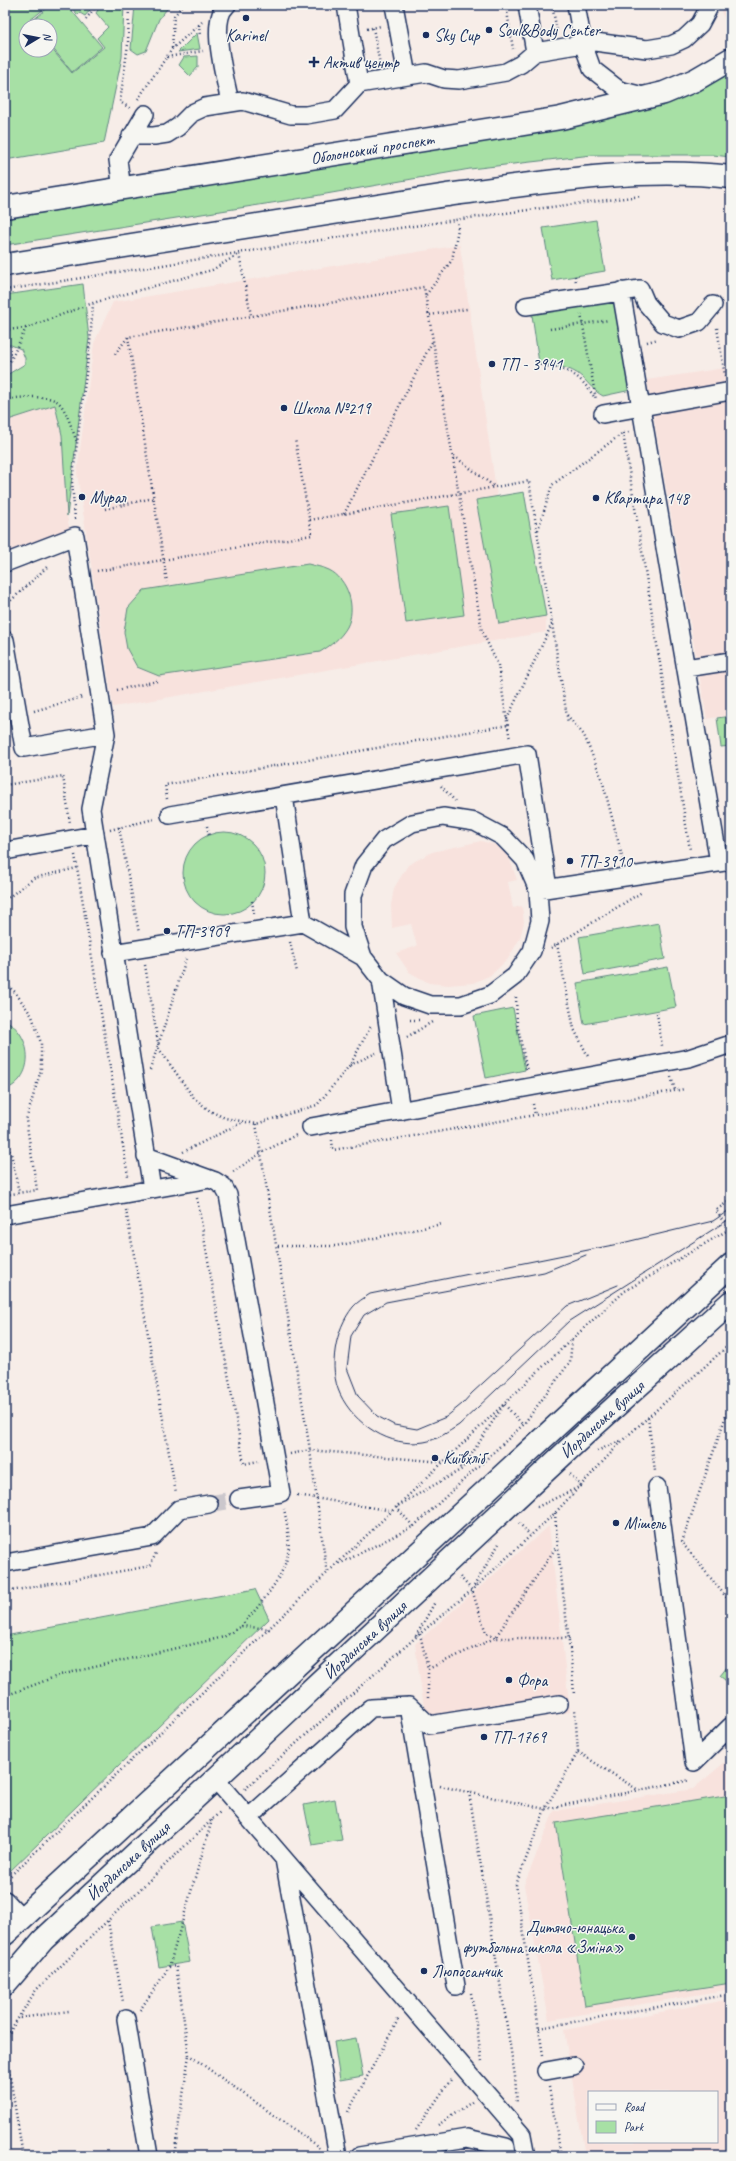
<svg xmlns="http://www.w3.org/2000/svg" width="736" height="2161" font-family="Caveat,sans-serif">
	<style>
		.built { fill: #f8e2dd; fill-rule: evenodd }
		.green { fill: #a7e0a5; stroke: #618882 }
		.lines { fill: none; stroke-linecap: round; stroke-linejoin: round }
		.minor-tunnel { stroke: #cbc7cc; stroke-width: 17; stroke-dasharray: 17 8; stroke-linecap: butt }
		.minor-casing { stroke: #1b2f5e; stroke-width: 20 }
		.major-casing { stroke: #1b2f5e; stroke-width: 25 }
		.path { stroke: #1b2f5e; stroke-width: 2.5; stroke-dasharray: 1 3; stroke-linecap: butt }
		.minor { stroke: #f6f6f2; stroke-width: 17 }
		.major { stroke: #f6f6f2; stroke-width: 22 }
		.tram { stroke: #1b2f5e; stroke-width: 1 }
		.poi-dot { fill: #1b2f5e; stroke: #f6f6f2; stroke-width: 1.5 }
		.labels { text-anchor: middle; stroke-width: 3; stroke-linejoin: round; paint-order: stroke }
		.poi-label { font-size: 17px; fill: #1b2f5e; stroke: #f6f6f2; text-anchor: start }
		.street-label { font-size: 17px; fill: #1b2f5e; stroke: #f6f6f2 }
	</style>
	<rect width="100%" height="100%" fill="#f7ede8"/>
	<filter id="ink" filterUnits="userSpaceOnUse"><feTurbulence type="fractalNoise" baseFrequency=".025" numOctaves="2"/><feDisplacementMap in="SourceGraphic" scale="8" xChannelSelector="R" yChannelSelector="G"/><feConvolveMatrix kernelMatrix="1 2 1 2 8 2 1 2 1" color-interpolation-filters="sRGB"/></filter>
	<g filter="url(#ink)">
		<path class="built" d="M721,5H731V30L721,12Z
			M458,233L497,496L524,492L546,616V632L113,707L77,473L94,343L113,302L460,245Z
			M731,367V715L707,719L647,380Z
			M55,405L62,435L67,516L70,531L5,554V421Z
			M481,841L496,845L509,857L517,880L508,882L513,908L522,906L524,922L520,938L508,959L491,975L473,983L448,985L429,983L409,972L396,953L417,946L411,924L392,928L391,905L394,888L408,865L432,852Z
			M549,1526L570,1712L428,1736L415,1644Z
			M731,1757V1989L549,2020L524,1885L554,1811L693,1789Z
			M731,1999V2156H585L564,2030ZM589,2092H717V2142H589Z"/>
		<path class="green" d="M5,5H49L29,21L32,26H26V50H50V47L72,73L104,47L97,38L108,27L96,13L101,5H124L122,57L104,143L5,160Z
			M51,5H67L102,47L72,72L50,45V26H34L31,22Z
			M69,5H94L85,16L80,13L78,15Z
			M135,5H170L159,19L146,51L138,54L131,49Z
			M197,33L200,49L178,52Z
			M198,56V67L190,76L179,65L184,57Z
			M731,70V157L713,155H592L470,169L297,199L5,245V219L469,142Z
			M596,220L605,271L552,280L543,228Z
			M83,284L89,338L67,516L62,435L55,405L5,421V376L25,364V358L21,349L11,345H5V295Z
			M620,294L631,390L603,396C594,391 589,384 582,377C570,366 554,366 539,363L531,308Z
			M524,492L546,616L499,624L476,500Z
			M449,506L464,615L406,623L391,514Z
			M308,564C315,566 323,567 329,570C348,579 357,608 347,627C340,639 331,645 320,652L159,676L137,667L127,649L124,632L128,608L144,590Z
			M731,716V746L721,747L717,718Z
			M183 873a41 41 0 1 1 82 0a41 41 0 1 1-82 0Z
			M659,923L665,959L585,974L579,937Z
			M668,967L676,1007L584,1024L577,983Z
			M513,1008L525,1070L486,1078L474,1016Z
			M5,1020C32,1034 37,1077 5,1090Z
			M255,1589L269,1619L5,1876V1636Z
			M731,1662V1685L720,1676Z
			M731,1795V1983L585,2006L556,1823Z
			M335,1799L342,1840L312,1845L304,1805Z
			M182,1922L190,1962L159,1967L152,1927Z
			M356,2038L363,2076L340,2080L334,2042Z"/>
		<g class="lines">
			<path class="minor-tunnel" d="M209,1504L239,1499"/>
			<defs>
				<path id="minor" d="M227,5C208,21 226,80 230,103
					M346,5L359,84
					M394,5L407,76
					M527,5L535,52
					M576,5L583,44L592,69L619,90L647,97
					M131,136H154L167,134L178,127L192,113L205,107L243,101L291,115H306L335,110L359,84L426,73L444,79L459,80L506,72L521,64L535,52L595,42L647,49L671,45L684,39L700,24L708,9V5
					M122,189L118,160L145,114
					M621,291L719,862
					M526,306L640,289L646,303L663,323L679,329L699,322L713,305
					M603,414L731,391
					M5,563L75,536L106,734L91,809L152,1189
					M5,640L24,748L106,734
					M686,668L731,661
					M284,796L303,923
					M170,815L527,754L548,888
					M5,851L94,835
					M538,890L731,861
					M113,953L303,923L363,957L381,980L404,996L430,1005H461L490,995L515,976L532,951L540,921L538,890L525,860L503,837L475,822L443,817L412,823L384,840L364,865L353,895V927L363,957
					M381,980L401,1111
					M311,1127L689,1058L731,1044
					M146,1156L215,1181L223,1186L228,1195L281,1493L239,1499
					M5,1215L210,1179
					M657,1487L694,1762
					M5,1563L152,1537L179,1509L209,1504
					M409,1706L456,1986
					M694,1762L731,1726
					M216,1780L522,2135L526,2156
					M248,1818L371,1708L409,1706L429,1725L559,1704
					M284,1859L338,2156
					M5,1900L23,1919
					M126,2019L149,2156
					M546,2071L574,2066
					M359,2156L467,2138L506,2147L507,2156"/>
				<g id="major">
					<path id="s1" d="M5,207L561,118L664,93L695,80L731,59"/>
					<path d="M5,265L447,195C538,183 640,166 731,177"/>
					<path d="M5,1934L731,1265"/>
					<path id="s2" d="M5,1984L43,1940L585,1434L731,1302"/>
				</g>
			</defs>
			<use href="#minor" class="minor-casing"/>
			<use href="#major" class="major-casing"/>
			<path class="path" d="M129,5L128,44L120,102L130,108
				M506,5L513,49
				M552,5L557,31
				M86,19L97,5
				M199,25L200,36
				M373,28L380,64
				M367,29L381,26
				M172,48L174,16L183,5
				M167,57L203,51
				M138,99L172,49L202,22
				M575,276L576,282
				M5,290C217,257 429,220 642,196
				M426,295L452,260L458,229L457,221
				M581,314L596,400
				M430,315L467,309
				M717,328L725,376
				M550,329L609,320
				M5,330L26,328L93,303L212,270L239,254L251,315
				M128,337L167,582
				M647,342L658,339
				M115,354L128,337L424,287L482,631L498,665L510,740
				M536,364C567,369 577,371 595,398
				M5,372L26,328
				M5,399C17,398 48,394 58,402C67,410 72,430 77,442
				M623,433L690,850
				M454,456L495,487
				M105,509L153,498
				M344,514L433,340
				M75,519L72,482L90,343L93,304
				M310,520L529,481L568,723
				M538,530L552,485L623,433L629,432
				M97,571L312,535L295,439
				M5,606L47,567
				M117,690L157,681
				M34,711L83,697
				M567,715L584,735L602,779L623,860
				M507,719L552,624
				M5,785L63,776L70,823
				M441,786L455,801
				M167,799L165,785L508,725
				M207,826L209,835
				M119,827L139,933
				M110,830L154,819
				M75,855L128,1176
				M5,900L34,878L77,868
				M252,901L254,914
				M290,942L297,972
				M557,944L574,1029L589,1058
				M551,948L642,892
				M145,965L159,1049L194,1098L210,1111L225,1118L256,1124L317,1105L350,1065L371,1026
				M5,983L15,992L32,1016L41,1043V1070L26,1120L37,1190L5,1195
				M516,997L517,1023L527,1071
				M657,1013L662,1046
				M410,1020H419
				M407,1037L432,1022
				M350,1065L376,1053
				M150,1070L186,959
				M671,1077L675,1090
				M533,1104L535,1115
				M256,1124L310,1450L327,1574
				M332,1140L333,1150L685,1089
				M5,1144L11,1153L19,1193
				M183,1152L243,1122
				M233,1172L261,1153L298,1134
				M197,1198L244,1464L258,1461
				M126,1210L176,1493
				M278,1246H336L442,1224
				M648,1418L655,1471
				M597,1451L622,1440
				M290,1454L310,1450L442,1462
				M448,1456L462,1469
				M297,1495L392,1511
				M537,1507L581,1486L570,1474
				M555,1513C559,1574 570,1634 574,1695
				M519,1523L530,1535
				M413,1526L396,1507L462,1469L504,1404L523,1425
				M682,1542L729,1407L731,1395
				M683,1544L731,1603
				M339,1564L414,1526L523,1425L570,1362L572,1339
				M460,1577L472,1590L486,1633L495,1638L557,1546
				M474,1586L500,1542
				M5,1592L150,1566L156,1553
				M241,1626C257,1609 285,1576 288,1553C290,1539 287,1523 284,1509
				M420,1634L428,1669L495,1638H570
				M416,1636L435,1602
				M428,1669V1700
				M5,1696L60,1675L224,1637L241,1626L270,1629
				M578,1752L638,1790
				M440,1786L545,1809L690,1780
				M245,1789L416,1637L472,1590L555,1513L624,1439L731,1343
				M469,1792L515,2076L517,2104
				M5,1881L572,1339L625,1291L728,1230L716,1210L731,1200
				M108,1921L123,2002
				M169,1967L176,1966L189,2055L320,2148
				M471,1993L482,2061
				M140,2010L169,1967L212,1820
				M20,2018L69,2011
				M539,2028L731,1994
				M5,2039L36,1990L221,1811
				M5,2046L23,2156
				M543,2055L516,1885L545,1809L578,1752L575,1710
				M549,2087L561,2156
				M348,2112L399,2018
				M438,2125L472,2102
				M416,2130L452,2078
				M174,2156L189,2055"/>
			<use href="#minor" class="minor"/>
			<use href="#major" class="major"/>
			<path class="tram" d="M731,1209L713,1221L618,1244L370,1294C364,1298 357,1302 353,1307C335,1329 328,1368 340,1394C354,1424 390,1448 424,1442C437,1440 448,1432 459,1425L569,1321L731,1218
				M586,1255L544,1272L386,1302L364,1315L351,1336L347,1368L358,1396L377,1416L394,1425L417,1429L446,1417L462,1404L472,1393L567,1306L618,1285"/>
		</g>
	</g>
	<g class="poi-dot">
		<circle cx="246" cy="18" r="4"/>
		<circle cx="489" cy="30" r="4"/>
		<circle cx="426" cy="35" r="4"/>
		<path d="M312 56h4v4h4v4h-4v4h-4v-4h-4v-4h4z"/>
		<circle cx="492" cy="364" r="4"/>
		<circle cx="284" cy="408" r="4"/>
		<circle cx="82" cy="497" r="4"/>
		<circle cx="596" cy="498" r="4"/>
		<circle cx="570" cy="861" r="4"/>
		<circle cx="167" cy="931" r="4"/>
		<circle cx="435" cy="1458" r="4"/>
		<circle cx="616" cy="1523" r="4"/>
		<circle cx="509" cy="1680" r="4"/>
		<circle cx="484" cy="1737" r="4"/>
		<circle cx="632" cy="1937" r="4"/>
		<circle cx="424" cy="1971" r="4"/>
	</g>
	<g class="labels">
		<g class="poi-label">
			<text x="497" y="36">Soul&amp;Body Center</text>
			<text x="246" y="41" text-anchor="middle">Karinel</text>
			<text x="434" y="41">Sky Cup</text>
			<text x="323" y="68">Актив центр</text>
			<text x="500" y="370">ТП - 3941</text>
			<text x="292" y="414">Школа №219</text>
			<text x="90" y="503">Мурал</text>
			<text x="604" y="504">Квартира 148</text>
			<text x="578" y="867">ТП-3910</text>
			<text x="175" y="937">ТП-3909</text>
			<text x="443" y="1464">Київхліб</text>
			<text x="624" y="1529">Мішель</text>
			<text x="517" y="1686">Фора</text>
			<text x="492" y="1743">ТП-1769</text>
			<text x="624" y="1933" text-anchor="end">Дитячо-юнацька<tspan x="624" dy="20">футбольна школа «Зміна»</tspan></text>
			<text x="432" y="1977">Люпосанчик</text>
		</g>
		<g class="street-label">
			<text dy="6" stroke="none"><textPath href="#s1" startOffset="372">Оболонський проспект</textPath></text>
			<text dy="6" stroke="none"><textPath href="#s2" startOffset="822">Йорданська вулиця</textPath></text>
			<text dy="6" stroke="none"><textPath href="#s2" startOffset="498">Йорданська вулиця</textPath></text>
			<text dy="6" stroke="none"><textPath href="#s2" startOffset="174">Йорданська вулиця</textPath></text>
		</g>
	</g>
	<rect width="736" height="2161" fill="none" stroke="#f6f6f2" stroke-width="20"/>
	<rect x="10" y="10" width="716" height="2141" fill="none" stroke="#1b2f5e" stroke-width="1.5" filter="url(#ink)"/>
	<rect x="588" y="2091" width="130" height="52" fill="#f6f6f2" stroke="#9ea6b7"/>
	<rect x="596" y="2104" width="20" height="6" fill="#f6f6f2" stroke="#9ea6b7"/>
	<text x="624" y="2111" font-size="12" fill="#1b2f5e">Road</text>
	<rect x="596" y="2121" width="20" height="12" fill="#a7e0a5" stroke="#9ea6b7"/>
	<text x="624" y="2131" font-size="12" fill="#1b2f5e">Park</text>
	<g transform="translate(38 38) rotate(80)"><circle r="19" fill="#f6f6f2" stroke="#9ea6b7"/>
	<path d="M0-3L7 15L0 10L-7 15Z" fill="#1b2f5e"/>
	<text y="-6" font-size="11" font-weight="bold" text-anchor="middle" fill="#1b2f5e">N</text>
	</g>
</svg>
